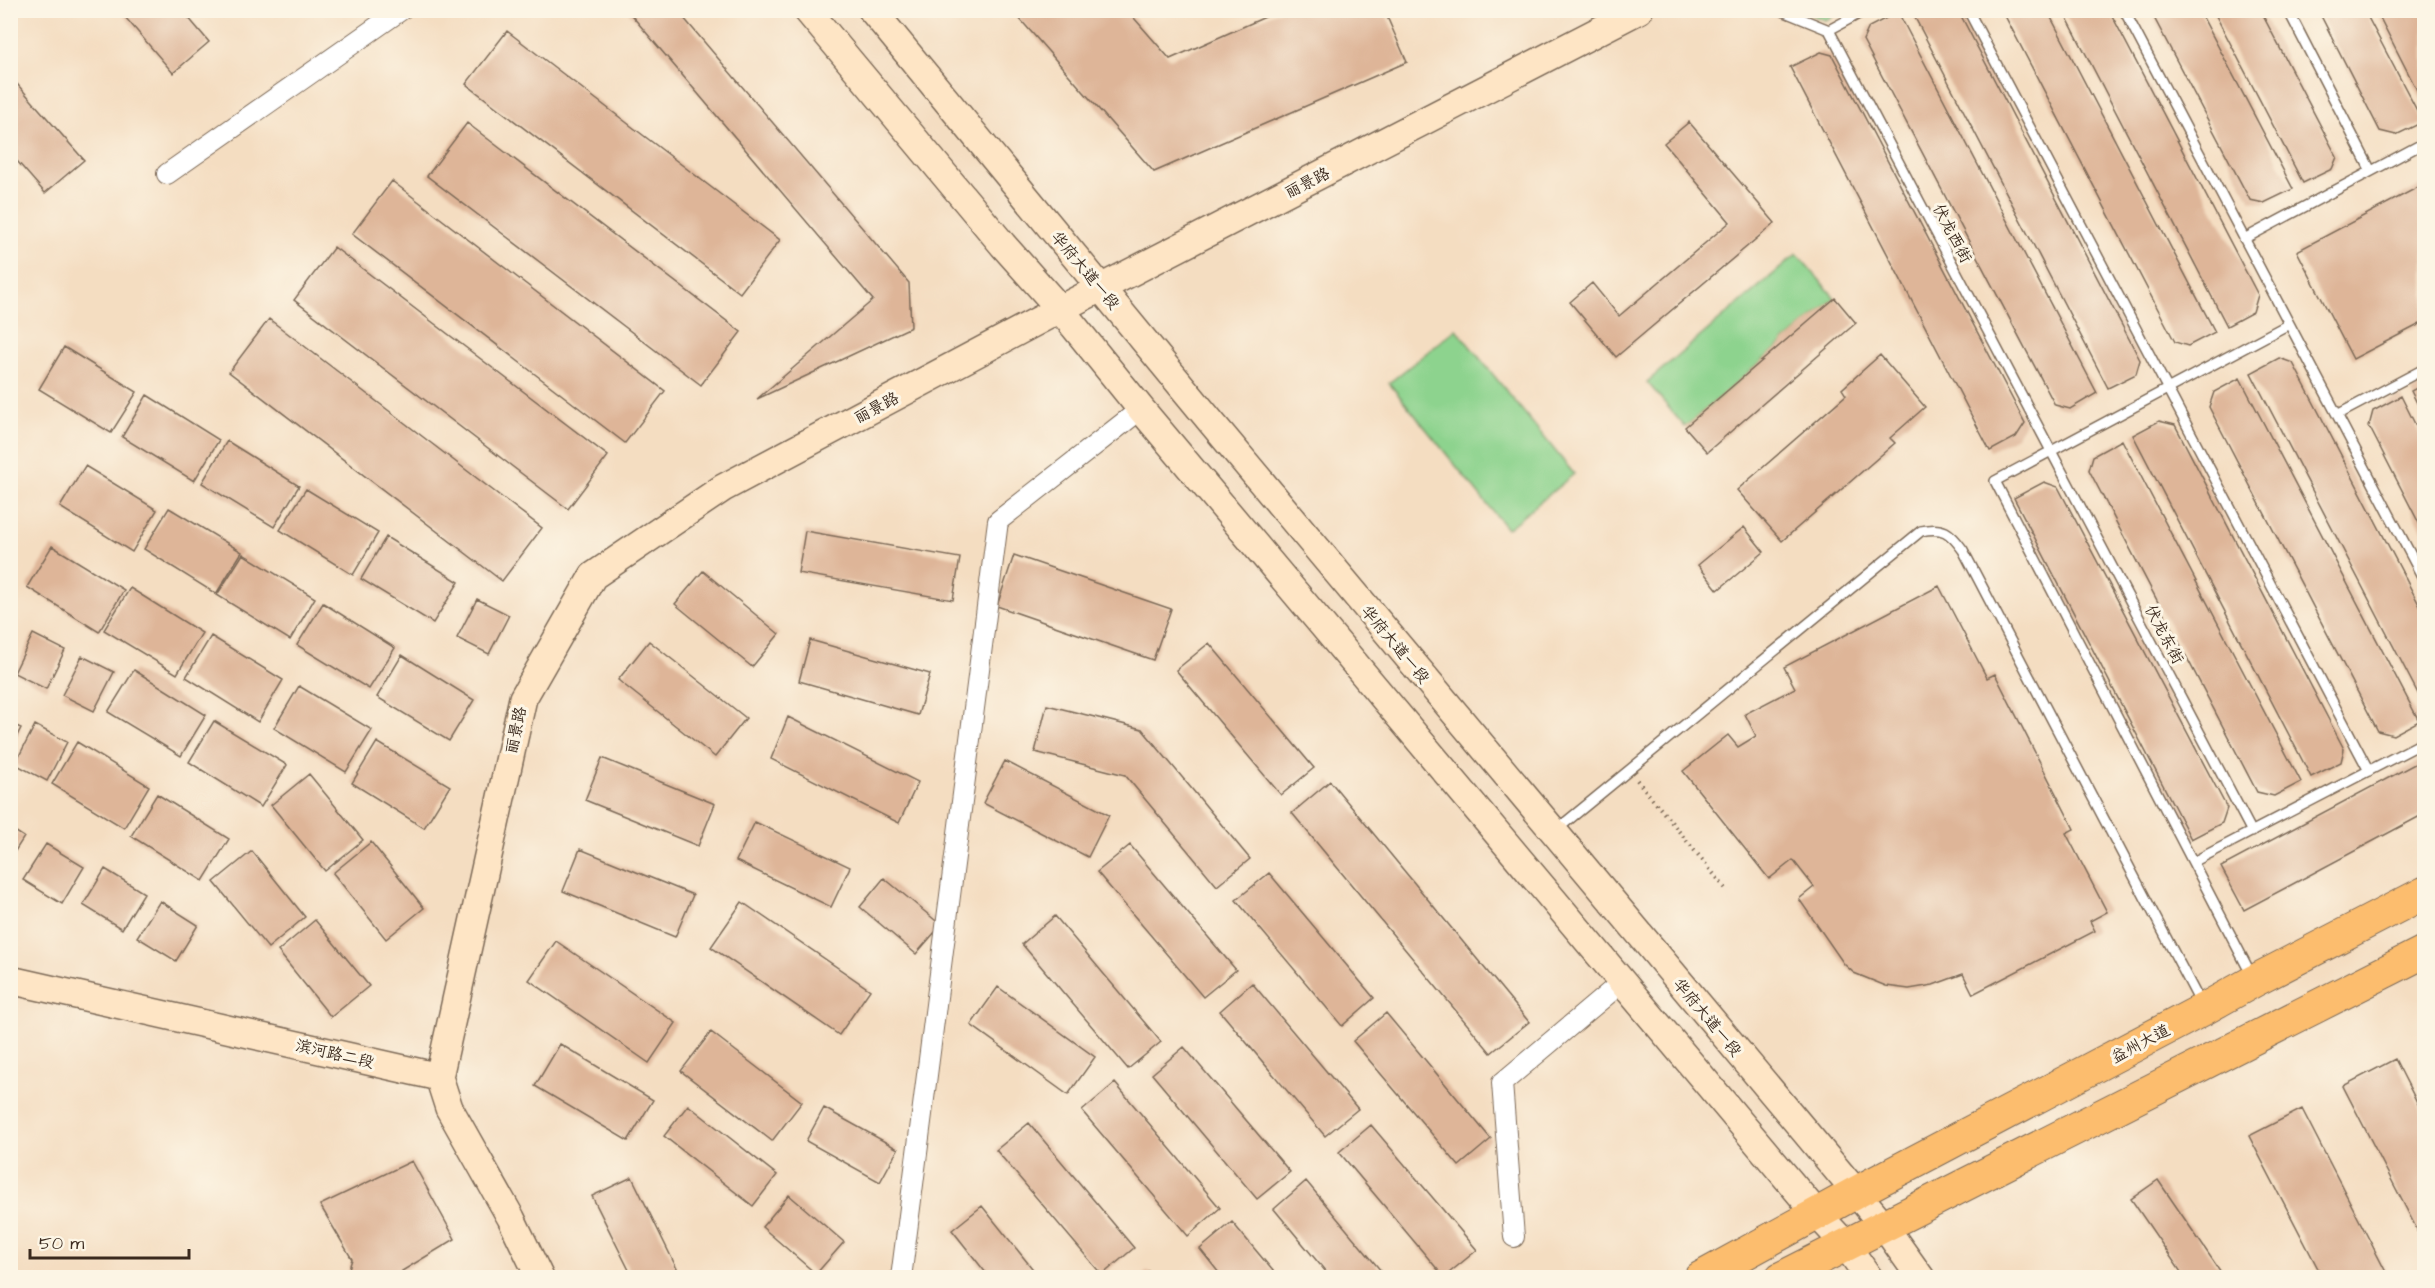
<svg xmlns="http://www.w3.org/2000/svg" width="2435" height="1288" font-family="'Architects Daughter','LXGW WenKai TC',sans-serif">
	<style>
		.green { fill: #8dd38e; stroke: #647e56; stroke-width: 1.5 }
		.building { fill: #deb598 }
		.lines { fill: none; stroke-linecap: round; stroke-linejoin: round }
		.lane-casing { stroke: #7c6957; stroke-width: 12 }
		.street-casing { stroke: #7c6957; stroke-width: 22 }
		.secondary-casing { stroke: #7c6957; stroke-width: 30 }
		.primary-casing { stroke: #7c6957; stroke-width: 34 }
		.path { stroke: #7c6957; stroke-width: 4; stroke-dasharray: 1.5 4.5; stroke-linecap: butt }
		.lane { stroke: #fff; stroke-width: 9 }
		.street { stroke: #fff; stroke-width: 20 }
		.secondary { stroke: #fee5c5; stroke-width: 27 }
		.primary { stroke: #fcbd6e; stroke-width: 32 }
		.labels { text-anchor: middle; stroke-width: 6; stroke-linejoin: round; paint-order: stroke }
		.street-label { font-size: 16px; fill: #3b2a1e; stroke: #fcf5e5 }
	</style>
	<rect width="100%" height="100%" fill="#fcf5e5"/>
	<filter id="ink" filterUnits="userSpaceOnUse"><feTurbulence type="fractalNoise" baseFrequency=".0167" numOctaves="2"/><feDisplacementMap in="SourceGraphic" scale="12" xChannelSelector="R" yChannelSelector="G"/><feConvolveMatrix kernelMatrix="1 2 1 2 8 2 1 2 1" color-interpolation-filters="sRGB"/></filter>
	<filter id="wash" filterUnits="userSpaceOnUse"><feTurbulence type="fractalNoise" baseFrequency=".008" numOctaves="4" result="noise"/><feDisplacementMap in="SourceGraphic" scale="24" xChannelSelector="R" yChannelSelector="G"/><feGaussianBlur stdDeviation="1.35" result="paint"/><feColorMatrix in="noise" values="0 0 0 0 0 0 0 0 0 0 0 0 0 0 0 0 0 1.4 0 .05"/><feComposite in="paint" operator="in"/></filter>
	<g filter="url(#wash)">
		<rect width="100%" height="100%" fill="#f4ddc1"/>
		<path class="green" d="M1802,11H1844L1825,20Z
			M1797,254L1835,298L1685,427L1647,382Z
			M1456,329L1574,474L1507,529L1389,383Z"/>
		<g id="blocks">
			<path class="building" d="M119,10H182L209,42L173,73Z
				M627,10H677L909,283L911,327L757,399L873,300Z
				M1012,10H1127L1170,59L1281,10H1384L1407,62L1154,172Z
				M1911,10H1958L2140,360L2136,374L2108,388Z
				M2002,10H2047L2215,332L2188,346L2175,342Z
				M2063,10H2109L2258,295L2253,312L2227,326Z
				M2150,10H2199L2293,189L2264,203L2250,200Z
				M2213,10H2260L2337,157L2332,169L2303,183Z
				M2318,10H2364L2423,122L2396,135L2380,131Z
				M2376,10H2424V104Z
				M1898,12L2097,393L2070,409L2055,405L1863,40L1869,27Z
				M507,31L780,240L740,293L466,84Z
				M1821,52L1832,55L2025,423L2016,437L1990,451L1790,67Z
				M10,76L84,160L45,193L10,153Z
				M1689,122L1775,223L1616,357L1570,302L1592,283L1619,316L1730,222L1664,143Z
				M467,123L741,332L701,385L427,176Z
				M392,181L665,391L625,443L352,234Z
				M2424,184V322L2353,359L2297,251Z
				M334,247L608,456L568,509L294,300Z
				M1835,298L1856,323L1707,452L1685,427Z
				M269,319L542,528L502,581L229,372Z
				M64,347L137,392L111,433L39,389Z
				M1880,355L1925,407L1890,438L1895,443L1782,541L1737,490L1846,395L1842,389Z
				M2279,358L2293,363L2424,614V705L2251,373Z
				M2240,378L2419,721L2393,735L2378,731L2209,407L2214,392Z
				M2424,384V417L2411,391Z
				M147,395L219,440L194,481L122,437Z
				M2401,396L2424,442V533L2369,426L2373,411Z
				M2159,421L2175,425L2344,749L2341,762L2311,777L2133,435Z
				M2122,440L2301,782L2274,796L2257,792L2089,470L2093,456Z
				M227,441L299,486L274,527L202,483Z
				M85,466L157,510L132,552L60,507Z
				M2044,482L2058,487L2227,808L2222,823L2191,839L2014,498Z
				M306,489L378,533L353,575L280,530Z
				M169,508L242,552L216,594L144,549Z
				M1744,527L1764,552L1718,590L1698,565Z
				M805,531L960,558L953,600L798,573Z
				M386,537L459,582L433,623L361,579Z
				M52,546L124,590L99,632L27,587Z
				M243,554L315,598L290,640L217,595Z
				M1014,555L1171,609L1153,660L997,606Z
				M703,571L779,634L752,667L675,604Z
				M1939,586L1987,678L1995,674L2074,829L2066,833L2107,912L2090,921L2095,931L1973,994L1963,974L1933,985L1909,989L1886,986L1854,973L1844,964L1799,899L1814,887L1793,860L1769,879L1683,771L1728,735L1738,747L1756,736L1745,714L1795,688L1784,667Z
				M130,588L202,633L177,674L104,630Z
				M477,599L509,615L489,654L457,638Z
				M323,603L395,648L369,689L297,645Z
				M33,634L65,650L46,689L14,673Z
				M211,636L283,680L258,722L186,677Z
				M810,640L930,674L918,715L799,681Z
				M649,641L746,718L715,757L618,680Z
				M1209,643L1314,768L1281,795L1176,670Z
				M402,655L474,700L449,741L377,697Z
				M82,656L114,672L94,711L62,695Z
				M134,670L206,715L181,756L108,712Z
				M299,686L372,730L346,772L274,728Z
				M1047,705L1142,729L1250,859L1217,886L1125,775L1035,752Z
				M788,717L918,782L899,823L771,759Z
				M214,721L287,765L261,807L189,762Z
				M10,723L21,728L10,749Z
				M35,725L67,742L47,781L15,764Z
				M77,742L149,786L124,828L52,784Z
				M377,742L450,786L424,828L352,783Z
				M602,758L715,804L698,846L585,800Z
				M2424,759V814L2244,910L2221,867Z
				M1005,761L1109,815L1088,857L983,803Z
				M309,774L363,840L325,871L271,805Z
				M1330,781L1529,1022L1491,1053L1292,813Z
				M157,794L229,839L203,881L131,836Z
				M755,822L850,867L831,907L736,861Z
				M10,828L24,837L10,859Z
				M371,842L424,908L386,939L333,873Z
				M46,844L84,867L62,904L23,880Z
				M1130,845L1236,970L1203,997L1097,872Z
				M580,849L693,895L675,937L563,891Z
				M252,851L305,917L268,948L214,882Z
				M105,869L144,893L122,929L83,905Z
				M1269,873L1374,998L1342,1026L1236,900Z
				M884,878L941,925L916,954L860,907Z
				M160,901L198,925L176,961L137,937Z
				M742,902L870,990L839,1035L711,947Z
				M1055,916L1161,1042L1128,1069L1022,944Z
				M315,920L369,986L331,1017L278,951Z
				M556,941L676,1023L649,1063L529,980Z
				M1252,983L1358,1109L1325,1136L1220,1011Z
				M998,987L1095,1057L1068,1095L971,1025Z
				M1386,1013L1491,1139L1459,1166L1353,1041Z
				M711,1032L802,1102L772,1141L681,1071Z
				M560,1044L653,1100L628,1141L535,1086Z
				M1184,1047L1290,1172L1257,1199L1152,1074Z
				M2395,1059L2424,1116V1243L2343,1086Z
				M1115,1083L1220,1208L1188,1236L1082,1111Z
				M688,1105L777,1175L753,1206L664,1136Z
				M824,1108L898,1149L880,1182L806,1141Z
				M2302,1109L2389,1278H2323L2249,1136Z
				M1029,1123L1134,1248L1102,1275L996,1150Z
				M1371,1125L1477,1250L1444,1277L1339,1152Z
				M412,1161L455,1239L402,1271L400,1278H346L352,1259L320,1205Z
				M632,1177L679,1273L671,1278H633L592,1196Z
				M2158,1180L2225,1278H2185L2131,1199Z
				M1306,1181L1387,1278H1331L1274,1209Z
				M789,1195L844,1242L816,1274L762,1227Z
				M982,1206L1040,1278H990L952,1230Z
				M1232,1222L1279,1278H1223L1200,1249Z
				M1148,1271L1154,1278H1140Z"/>
		</g>
	</g>
	<g filter="url(#ink)">
		<use href="#blocks" fill-opacity="0" stroke="#7c6957" stroke-width="1.5"/>
		<g class="lines">
			<defs>
				<path id="lane" d="M1780,10L1829,30L1866,10
					M1968,10L2369,771
					M2124,10L2424,580
					M2288,10L2371,171
					M1829,30L2252,832
					M2244,239L2424,143
					M2337,415L2424,369
					M1555,831L1921,531C1943,526 1950,532 1963,550L2202,1006
					M2193,862L2424,742
					M2252,976L1995,481L2289,324"/>
				<path id="street" d="M167,174L401,10
					M1514,1237L1502,1083L1622,982
					M901,1278L998,521L1141,409"/>
				<path id="secondary" d="M807,10L1003,245L1060,309L1141,409L1817,1214L1846,1245L1869,1278
					M872,10L1212,423L1884,1226L1921,1278
					M10,980L439,1077L449,1108L511,1218L540,1278
					M439,1077L523,698L593,576L723,488L1060,309L1639,10"/>
				<path id="primary" d="M1700,1278L1855,1193L2204,1009L2254,981L2424,893
					M1781,1278L2424,952"/>
			</defs>
			<use href="#lane" class="lane-casing"/>
			<use href="#street" class="street-casing"/>
			<use href="#secondary" class="secondary-casing"/>
			<use href="#primary" class="primary-casing"/>
			<path class="path" d="M1637,780L1726,889"/>
			<use href="#lane" class="lane"/>
			<use href="#street" class="street"/>
			<use href="#secondary" class="secondary"/>
			<use href="#primary" class="primary"/>
		</g>
	</g>
	<g class="labels">
		<g class="street-label">
			<text transform="translate(1307 182) rotate(-27)" y="6">丽景路</text>
			<text transform="translate(1953 233) rotate(62)" y="6">伏龙西街</text>
			<text transform="translate(1086 270) rotate(50)" y="6">华府大道一段</text>
			<text transform="translate(876 407) rotate(-28)" y="6">丽景路</text>
			<text transform="translate(2165 634) rotate(62)" y="6">伏龙东街</text>
			<text transform="translate(1396 644) rotate(50)" y="6">华府大道一段</text>
			<text transform="translate(515 730) rotate(-78)" y="6">丽景路</text>
			<text transform="translate(1708 1017) rotate(50)" y="6">华府大道一段</text>
			<text transform="translate(2140 1043) rotate(-28)" y="6">益州大道</text>
			<text transform="translate(335 1053) rotate(13)" y="6">滨河路二段</text>
		</g>
	</g>
	<rect width="2435" height="1288" fill="none" stroke="#fcf5e5" stroke-width="36"/>
	<path d="M30 1249v9h159v-9" fill="none" stroke="#3b2a1e" stroke-width="3"/>
	<text x="39" y="1249" font-size="18" fill="#3b2a1e" stroke="#fcf5e5" stroke-width="4.5" paint-order="stroke">50 m</text>
</svg>
